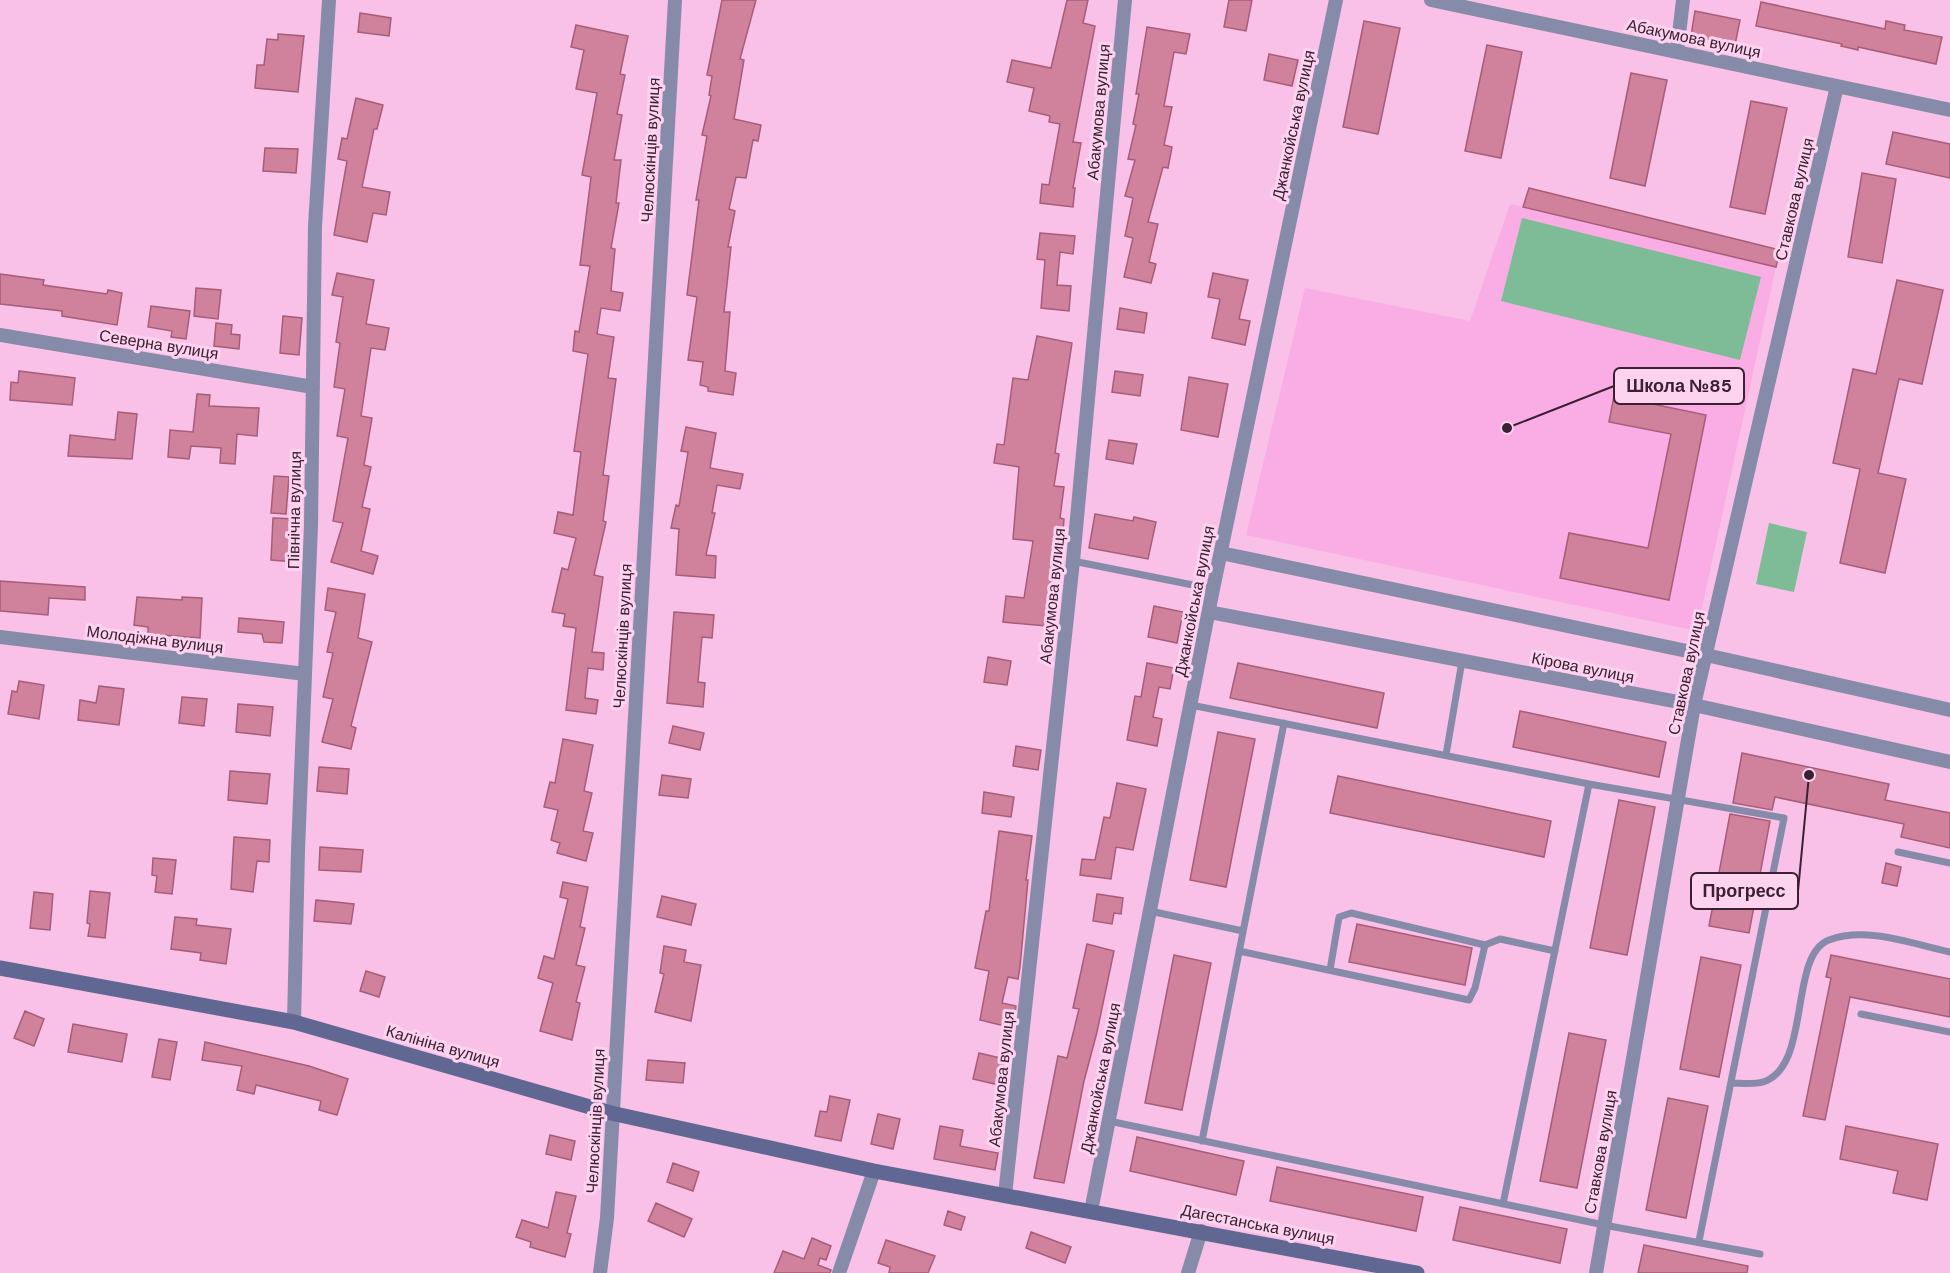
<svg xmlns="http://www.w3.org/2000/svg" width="1950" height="1273" font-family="'DM Sans',sans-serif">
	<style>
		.built { fill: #faade4 }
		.green { fill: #7ebc98 }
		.building { fill: #d0819c; stroke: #a75d77; stroke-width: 1.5 }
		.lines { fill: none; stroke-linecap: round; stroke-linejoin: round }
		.lane { stroke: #868baa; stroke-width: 7 }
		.street { stroke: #868baa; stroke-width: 14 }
		.secondary { stroke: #616793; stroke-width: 15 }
		.labels { text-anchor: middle; stroke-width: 6; stroke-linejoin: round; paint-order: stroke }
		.street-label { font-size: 16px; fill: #3b2033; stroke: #fed3f0 }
		.leader { fill: none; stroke: #3b2033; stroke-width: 2 }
		.callout-dot { fill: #3b2033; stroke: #fed3f0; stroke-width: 2 }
		.callout { fill: #fed3f0; stroke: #3b2033; stroke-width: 2 }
		.callout-label { font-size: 18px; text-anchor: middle; font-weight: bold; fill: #3b2033 }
	</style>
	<rect width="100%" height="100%" fill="#f9c0e8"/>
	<path class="built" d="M1510,204L1776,267L1697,631L1246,535L1305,288L1470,321Z"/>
	<path class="green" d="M1522,218L1761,277L1740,360L1501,301Z
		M1769,523L1807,532L1794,592L1756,584Z"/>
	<path class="building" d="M722,0H756L740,59L744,60L734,119L761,125L758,141L753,140L746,178L736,177L729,209L735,211L728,247H731L724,312H730L725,371L736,373L733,395L708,391V387L700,385L703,362L688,360L697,297L687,295L699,200H696L707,136L702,135L711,96L709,95L712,76L707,75Z
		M1067,0H1088L1083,23L1095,26L1073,142L1081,143L1073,188H1075L1073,207L1040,203L1042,184L1049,185L1060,124L1049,122L1050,116L1029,111L1034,88L1007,82L1012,60L1051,68Z
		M1229,0H1252L1246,31L1224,27Z
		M1761,2L1885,29L1886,21L1905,25L1904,30L1942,37L1936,64L1858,47V50L1841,46L1842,44L1756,26Z
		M1695,11L1740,20L1735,45L1691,36Z
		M360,13L391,18L389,36L358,32Z
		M1364,21L1400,28L1378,134L1343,127Z
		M576,25L628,36L620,74L625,75L617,114L622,115L614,160H621L616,203H619L611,248L615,249L611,291L623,293L620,311L601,308L597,334L614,337L608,378L616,379L603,475L609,476L603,521L606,522L594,575L603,577L592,652L604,653L603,670L588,668L585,698L598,700L596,714L566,710L576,628L563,626L565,614L552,612L562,568L568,570L576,538L554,533L558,512L573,515L581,452L574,451L588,354L573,351L575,331L579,332L590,266L580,265L591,177L582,175L597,93L576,89L584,50L571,47Z
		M1147,27L1190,34L1186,54L1174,52L1164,106L1172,107L1164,145L1172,147L1168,168L1163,167L1148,222L1158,224L1149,262L1156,264L1151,283L1124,277L1133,238L1125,236L1133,198L1125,196L1135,160L1128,159L1136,125L1133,124L1139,94H1136Z
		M278,34L304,36L298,92L255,88L257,65H264L267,39L278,40Z
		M1487,45L1522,52L1501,158L1465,151Z
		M1269,54L1298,60L1292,86L1264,80Z
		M1631,73L1667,80L1645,186L1610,178Z
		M356,98L383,105L377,129H374L362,187L390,192L386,215L373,213L367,242L334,235L347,161L338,159L342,138L347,139Z
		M1751,101L1787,108L1765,214L1730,207Z
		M1893,132L1950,144V178L1886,164Z
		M265,148L298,149L296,173L263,171Z
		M1862,173L1896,179L1882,263L1848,257Z
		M1529,188L1780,250L1776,267L1523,207Z
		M1040,233L1075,236L1073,254L1060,252L1057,285L1071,286L1069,311L1041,308L1045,260L1037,259Z
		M337,273L374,280L366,324L389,328L385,350L371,348L361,416L372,418L364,465L371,467L362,507L370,509L361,551L378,556L373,574L331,562L343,523L333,521L348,438L337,436L345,389L334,387L340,343L336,342L343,297L332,295Z
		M1213,273L1248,280L1239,319L1250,321L1245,345L1212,338L1220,299L1208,297Z
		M0,274L44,280L43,285L107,294L108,290L122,293L117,325L62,316V311L0,304Z
		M1897,280L1943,290L1922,384L1899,379L1878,473L1906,479L1885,573L1840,563L1860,469L1833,463L1853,369L1876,374Z
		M196,288L221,290L218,319L194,316Z
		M151,306L190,311L186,339L171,337L172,331L148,327Z
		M1120,308L1147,313L1144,333L1117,329Z
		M283,316L302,318L299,355L280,353Z
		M216,323L232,325L231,334L240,335L239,349L214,346Z
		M1037,336L1072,343L1055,453L1059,454L1054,486L1064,487L1060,518L1064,519L1062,544L1054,579H1051L1046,626L1003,622L1006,596L1024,598L1033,541L1013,539L1019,467L994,463L997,444L1004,445L1013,378L1028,380Z
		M19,371L75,378L72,405L10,400L11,382L18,383Z
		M1115,371L1143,375L1140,396L1112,392Z
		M1189,377L1228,384L1218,437L1181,430Z
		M197,394L210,395L209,406L259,408L257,436L237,434L235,464L220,463L221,448L191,446L189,459L168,457L170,430L193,432Z
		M1614,396L1706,415L1669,600L1560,578L1569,533L1648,548L1671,434L1609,422Z
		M118,412L137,414L132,459L68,456L70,435L115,440Z
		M686,427L716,433L710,468L743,474L740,489L717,485L712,513H715L706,555L716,556L715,578L676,575L679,529L671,528L676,505L679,506L688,452L681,451Z
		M1109,440L1137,444L1133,464L1106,459Z
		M274,476L289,477L286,514L271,513Z
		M1095,514L1133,521L1134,517L1156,522L1148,559L1089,548Z
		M273,518L297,519L295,562L271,560Z
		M0,581L85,587V600L49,598L48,615L0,611Z
		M328,588L365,594L358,638L372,642L351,726L356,728L351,749L322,742L333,699L323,697L333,653L327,652L336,612L325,610Z
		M137,597L182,600V597L202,598L200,638L148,634V627L134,625Z
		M1154,606L1183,612L1177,643L1148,637Z
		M674,612L714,615L712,638L702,637L698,682L705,683L703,707L667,703Z
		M239,618L284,622L282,643L264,642L262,634L238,632Z
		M988,657L1011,661L1007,685L984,682Z
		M1147,663L1174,668L1170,689L1159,687L1153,717L1162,719L1157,746L1127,740L1135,696L1141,697Z
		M1238,663L1384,693L1377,728L1230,698Z
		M19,681L44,685L39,719L8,714L12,691L17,692Z
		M99,686L124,689L119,725L78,720L80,700L96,703Z
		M182,697L207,699L204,726L179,723Z
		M238,704L273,707L270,736L236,732Z
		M1520,711L1666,742L1659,777L1513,747Z
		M673,726L704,733L700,750L669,743Z
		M1218,732L1255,739L1226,887L1190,880Z
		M563,739L593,745L584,791L592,793L583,831L593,833L586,861L557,853L560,843L551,840L558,810L544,807L550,782L555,783Z
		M1016,746L1041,750L1038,770L1013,766Z
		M1742,753L1889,784L1885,800L1950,813V848L1901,837L1904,824L1775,797L1772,810L1733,803Z
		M319,767L349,769L347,794L317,791Z
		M230,771L270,774L267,804L228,800Z
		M662,775L691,779L688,798L659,795Z
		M1338,776L1551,821L1544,857L1330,813Z
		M1117,783L1146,789L1133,850L1116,847L1111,879L1080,875L1082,859L1095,860L1104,817L1110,818Z
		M984,792L1014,797L1011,817L982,813Z
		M1619,800L1655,807L1627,955L1590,948Z
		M1730,814L1770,821L1749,933L1709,926Z
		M999,831L1032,836L1026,880H1028L1020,967L1018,979L1008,977L1002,1003L1016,1006L1013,1028L980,1020L989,971L975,968L986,911H989Z
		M234,837L270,840L269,862L257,861L253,892L231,889Z
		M320,847L363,850L361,872L319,870Z
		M153,858L176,860L172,894L155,892L157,876L152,875Z
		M1886,863L1901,867L1897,886L1882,883Z
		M563,882L588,887L580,927L585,928L576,965L585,967L576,1002L580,1003L572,1040L540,1031L553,983L538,978L544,956L554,959L568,899L560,897Z
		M90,891L110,893L105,938L88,936L90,924L87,923Z
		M34,892L53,894L50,930L30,928Z
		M1097,894L1123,898L1121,914L1114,913L1112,924L1093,921Z
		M662,896L696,904L691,925L657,917Z
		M316,900L354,904L351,924L314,921Z
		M175,917L197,919L196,925L231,929L226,964L200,960L201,953L171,949Z
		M1357,924L1472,948L1465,985L1349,962Z
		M1087,944L1114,951L1097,1032L1084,1081L1064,1183L1034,1178L1058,1056L1067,1058L1079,1009L1073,1008Z
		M664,946L686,950L684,962L701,965L691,1021L655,1012L664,974L660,973Z
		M1174,955L1211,963L1182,1110L1145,1103Z
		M1831,955L1950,979V1017L1850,997L1825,1120L1803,1116L1831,978L1826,977Z
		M1701,957L1741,965L1719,1077L1680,1069Z
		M366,971L385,977L379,997L360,991Z
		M25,1011L44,1019L34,1046L14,1038Z
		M73,1024L127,1034L122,1062L68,1052Z
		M1569,1033L1606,1040L1577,1188L1540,1181Z
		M159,1039L177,1042L170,1080L152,1077Z
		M205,1042L309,1066L348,1079L337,1115L319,1110L321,1101L256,1085L254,1094L237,1090L242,1066L202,1060Z
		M979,1053L1005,1059L999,1085L973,1079Z
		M648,1060L685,1063L683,1083L646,1080Z
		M830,1096L850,1100L841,1141L815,1136L820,1111L827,1112Z
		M1668,1098L1708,1106L1686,1218L1646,1210Z
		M878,1114L900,1119L893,1149L871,1144Z
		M940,1126L963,1130L960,1146L998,1153L995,1170L934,1159Z
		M1846,1126L1938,1144L1927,1200L1893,1193L1898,1171L1840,1159Z
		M550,1135L575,1141L571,1160L546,1154Z
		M1137,1137L1244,1161L1236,1195L1130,1171Z
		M673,1163L699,1172L693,1191L667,1182Z
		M1277,1167L1423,1197L1416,1231L1270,1201Z
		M556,1192L576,1196L567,1233L571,1234L565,1257L530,1247L531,1242L516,1237L522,1220L548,1228Z
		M656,1203L692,1219L684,1237L648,1221Z
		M1460,1207L1567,1229L1560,1263L1453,1240Z
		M948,1211L965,1217L961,1230L944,1225Z
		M1031,1232L1071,1247L1065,1263L1026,1248Z
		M812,1238L831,1246L826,1260L820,1258L818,1265L831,1270L830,1273H774L783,1251L804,1259Z
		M886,1240L935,1256L928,1273H889L890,1267L878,1263Z
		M1644,1245L1748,1266L1747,1273H1638Z"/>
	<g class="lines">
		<path class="lane" d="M1073,561L1213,589
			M1191,705L1589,784L1784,818L1699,1241
			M1446,755L1462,661
			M1898,852L1950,863
			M1150,911L1243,931
			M1239,951L1469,1000L1475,988L1485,945L1500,939L1555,951
			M1330,970L1339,917L1351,913L1485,945
			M1861,1014L1950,1032
			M1731,1083C1740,1083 1753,1085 1763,1082C1812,1067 1788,955 1829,940C1867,926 1912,944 1950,952
			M1109,1121L1604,1225L1760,1254
			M1202,1141L1284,723
			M1503,1204L1589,784"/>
		<path class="street" d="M1431,0L1950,110
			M1677,51L1683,0
			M0,335L313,387
			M1221,553L1706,655L1950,710
			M1209,612L1694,705L1950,762
			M0,637L305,674
			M294,1022L298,850L311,525L315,226L329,0
			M1005,1195L1073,561L1125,0
			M1091,1211L1213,589L1336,0
			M600,1273L607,1218L675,0
			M839,1273L874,1171
			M1188,1273L1201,1231
			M1596,1273L1694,705L1837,86"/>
		<path class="secondary" d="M0,968L294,1022L611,1113L874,1171L1417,1273"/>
	</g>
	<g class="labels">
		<g class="street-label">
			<text transform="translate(1694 38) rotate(12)" y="6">Абакумова вулиця</text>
			<text transform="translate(1098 112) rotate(-85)" y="6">Абакумова вулиця</text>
			<text transform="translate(1293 125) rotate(-78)" y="6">Джанкойська вулиця</text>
			<text transform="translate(650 150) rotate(-87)" y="6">Челюскінців вулиця</text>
			<text transform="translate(1794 199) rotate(-77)" y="6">Ставкова вулиця</text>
			<text transform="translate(159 344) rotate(9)" y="6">Северна вулиця</text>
			<text transform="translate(294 510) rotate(-89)" y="6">Північна вулиця</text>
			<text transform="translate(1052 596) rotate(-84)" y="6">Абакумова вулиця</text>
			<text transform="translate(1194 601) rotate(-79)" y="6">Джанкойська вулиця</text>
			<text transform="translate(622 636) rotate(-87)" y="6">Челюскінців вулиця</text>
			<text transform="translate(155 639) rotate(7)" y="6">Молодіжна вулиця</text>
			<text transform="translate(1583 667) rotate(11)" y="6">Кірова вулиця</text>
			<text transform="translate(1686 673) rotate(-78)" y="6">Ставкова вулиця</text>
			<text transform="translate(443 1046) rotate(16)" y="6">Калініна вулиця</text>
			<text transform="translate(1100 1078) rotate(-79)" y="6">Джанкойська вулиця</text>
			<text transform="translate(1001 1079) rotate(-84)" y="6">Абакумова вулиця</text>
			<text transform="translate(595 1121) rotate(-87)" y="6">Челюскінців вулиця</text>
			<text transform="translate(1600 1152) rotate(-80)" y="6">Ставкова вулиця</text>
			<text transform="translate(1258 1224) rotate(11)" y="6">Дагестанська вулиця</text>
		</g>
	</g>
	<path class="leader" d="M1507 428L1614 386M1809 775L1798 891"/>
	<g class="callout-dot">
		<circle cx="1507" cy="428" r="6"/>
		<circle cx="1809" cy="775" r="6"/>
	</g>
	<g class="callout">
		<rect x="1614" y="368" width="130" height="36" rx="6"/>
		<rect x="1691" y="873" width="107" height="36" rx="6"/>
	</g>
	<g class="callout-label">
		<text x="1679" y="392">Школа №85</text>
		<text x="1744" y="897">Прогресс</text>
	</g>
</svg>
